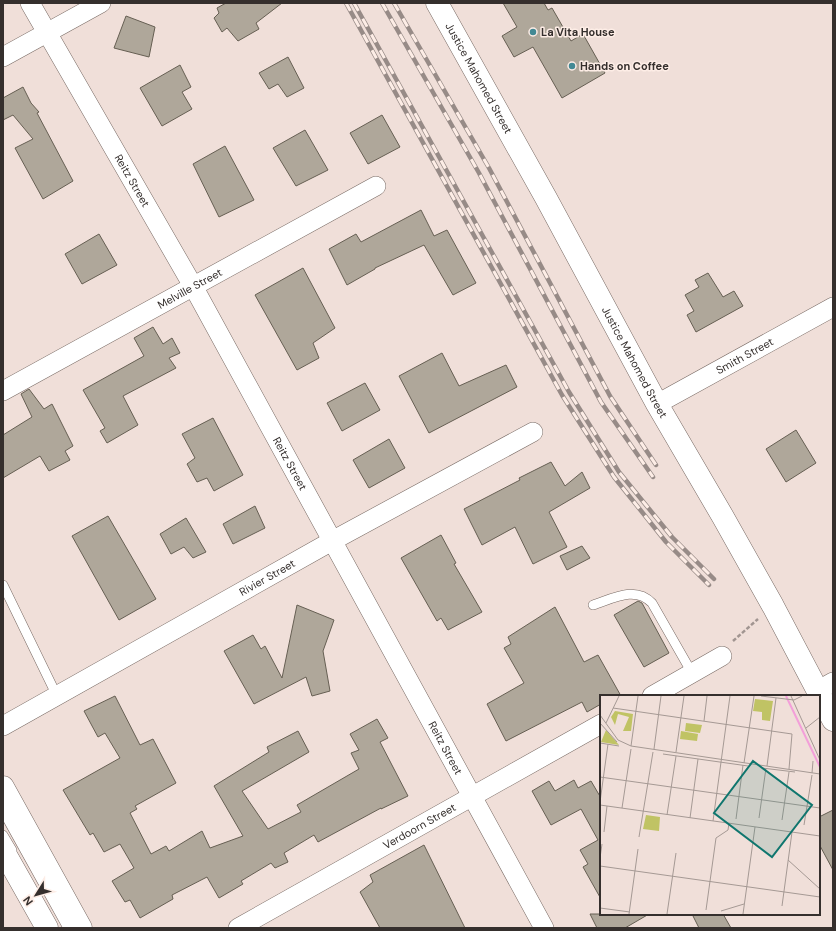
<svg xmlns="http://www.w3.org/2000/svg" width="836" height="931" font-family="'DM Sans',sans-serif">
	<style>
		.building { fill: #afa79a; stroke: #665f53 }
		.lines { fill: none; stroke-linecap: round; stroke-linejoin: round }
		.service-casing { stroke: #786a64; stroke-width: 10 }
		.minor-casing { stroke: #786a64; stroke-width: 20 }
		.secondary-casing { stroke: #786a64; stroke-width: 23 }
		.primary-casing { stroke: #786a64; stroke-width: 23 }
		.path { stroke: #a19591; stroke-width: 2.5; stroke-dasharray: 4 2; stroke-linecap: butt }
		.service { stroke: #fff; stroke-width: 9 }
		.minor { stroke: #fff; stroke-width: 19 }
		.secondary { stroke: #fff; stroke-width: 22 }
		.primary { stroke: #fff; stroke-width: 22 }
		.rail-casing { stroke: #978b87; stroke-width: 4.5 }
		.rail { stroke: #fdede6; stroke-width: 3; stroke-dasharray: 9; stroke-linecap: butt }
		.poi-dot { fill: #438994; stroke: #fdede6; stroke-width: 1.5 }
		.labels { text-anchor: middle; stroke-width: 3; stroke-linejoin: round; paint-order: stroke }
		.poi-label { font-size: 11px; font-weight: bold; fill: #352f2d; stroke: #fdede6; text-anchor: start }
		.street-label { font-size: 11px; fill: #352f2d; stroke: #fdede6 }
		.inset-river { fill: none; stroke: #f39fd9; stroke-width: 2 }
		.inset-road { fill: none; stroke: #a59994; stroke-width: 1 }
		.view { fill: #0f766e; fill-opacity: 0.15; stroke: #0f766e; stroke-width: 2 }
		.inset-edge { fill: none; stroke: #352f2d; stroke-width: 2 }
	</style>
	<rect width="100%" height="100%" fill="#f0dfd9"/>
	<path class="building" d="M226,3H282L256,23L259,29L238,41L227,28L222,32L214,18L219,13L217,8Z
		M503,3H544L548,10L552,8L571,41L583,34L605,73L562,98L533,47L514,57L502,36L517,27Z
		M126,16L155,27L149,57L114,48Z
		M288,57L304,88L287,97L278,84L269,89L259,73Z
		M180,65L191,87L182,92L192,109L162,126L140,88Z
		M23,87L31,103L39,112L37,113L73,181L43,199L15,148L33,139L13,115L3,120V98Z
		M382,115L400,147L368,164L350,133Z
		M305,130L328,170L296,186L273,148Z
		M225,146L254,200L219,217L193,164Z
		M421,210L434,236L447,230L476,283L453,295L424,245L375,268V269L347,285L329,249L356,234L361,242Z
		M99,234L117,265L82,284L65,254Z
		M303,268L335,328L313,343L319,358L297,370L255,295Z
		M708,273L723,297L734,291L743,306L696,332L687,315L694,311L685,295L699,287L695,280Z
		M153,327L163,344L172,338L180,353L169,358L176,368L123,396L138,425L107,443L100,431L105,428L83,390L144,356L134,338Z
		M442,353L459,386L506,365L517,387L429,433L399,376Z
		M365,383L380,410L342,431L327,403Z
		M29,389L44,409L52,404L73,446L65,451L70,460L49,471L40,456L3,478V435L32,417L21,394Z
		M213,418L243,475L214,491L207,478L197,482L187,464L195,458L182,434Z
		M796,430L816,463L786,482L766,449Z
		M389,439L405,468L369,488L353,460Z
		M551,462L565,486L582,472L590,488L549,512L567,547L533,564L515,527L482,545L464,509L520,480L519,478Z
		M255,506L265,528L233,544L223,524Z
		M108,516L156,599L119,620L72,536Z
		M186,518L206,552L193,558L184,547L171,554L160,534Z
		M441,535L456,563L454,564L482,612L448,630L441,618L437,621L401,558Z
		M582,546L590,558L567,570L560,556Z
		M638,601L642,603L669,653L644,667L614,615Z
		M297,605L334,620L323,651L330,691L312,696L306,677L254,704L224,651L253,635L261,649L265,646L282,678Z
		M555,607L584,662L598,655L621,696H601V704L587,712L582,702L506,741L487,704L524,683L504,648L511,644L508,637Z
		M115,696L140,745L153,739L176,783L135,806L137,809L130,813L151,854L166,846L169,851L202,831L210,848L243,836L214,786L269,752L267,747L298,731L309,752L242,791L268,829L301,812L297,805L359,769L351,753L359,750L350,734L377,719L388,738L380,742L408,796L381,809V808L318,842L314,835L284,853L288,862L275,868L271,863L241,881L243,884L219,898L207,877L172,895L173,899L140,918L130,900L125,902L112,881L134,868L120,844L104,852L93,833L90,835L63,790L120,758L105,733L98,737L84,711Z
		M574,780L578,788L591,781L601,798V899L583,867L588,864L580,850L598,840L581,809L551,825L532,791L549,781L555,791Z
		M833,810V870L819,844V817Z
		M424,845L465,928H380L360,892L373,882L370,875Z
		M590,914H649L625,928H597Z
		M692,914H723L731,928H699Z"/>
	<g class="lines">
		<defs>
			<path id="service" d="M3,585L57,696
				M593,605C612,599 635,585 652,603L692,673
				M3,811L68,928
				M3,835L12,850"/>
			<g id="minor">
				<path id="s1" d="M30,3L193,286L544,928"/>
				<path d="M3,57L101,3"/>
				<path id="s2" d="M3,391L376,186"/>
				<path id="s3" d="M657,404L833,307"/>
				<path d="M817,691L833,682"/>
				<path d="M652,696L722,656"/>
				<path id="s4" d="M3,726L332,541L533,432"/>
				<path id="s5" d="M238,928L601,724"/>
			</g>
			<g id="secondary">
				<path id="s6" d="M437,3L546,198L657,404L723,517L773,606L833,720"/>
			</g>
			<path id="primary" d="M3,787L81,928
				M3,850L47,928"/>
		</defs>
		<use href="#service" class="service-casing"/>
		<use href="#minor" class="minor-casing"/>
		<use href="#secondary" class="secondary-casing"/>
		<use href="#primary" class="primary-casing"/>
		<path class="path" d="M733,641L758,619"/>
		<use href="#service" class="service"/>
		<use href="#minor" class="minor"/>
		<use href="#secondary" class="secondary"/>
		<use href="#primary" class="primary"/>
		<defs>
			<path id="rail" d="M346,3L562,395L614,477L666,542L709,585
				M354,3L569,392L619,472L672,537L714,579
				M382,3L479,173L601,402L653,477
				M394,3L489,168L610,396L656,465"/>
		</defs>
		<use href="#rail" class="rail-casing"/>
		<use href="#rail" class="rail"/>
	</g>
	<g class="poi-dot">
		<circle cx="533" cy="32" r="4"/>
		<circle cx="572" cy="66" r="4"/>
	</g>
	<g class="labels">
		<g class="poi-label">
			<text x="541" y="36">La Vita House</text>
			<text x="580" y="70">Hands on Coffee</text>
		</g>
		<g class="street-label">
			<text dy="4" stroke="none"><textPath href="#s6" startOffset="86">Justice Mahomed Street</textPath></text>
			<text dy="4" stroke="none"><textPath href="#s1" startOffset="205">Reitz Street</textPath></text>
			<text dy="4" stroke="none"><textPath href="#s2" startOffset="213">Melville Street</textPath></text>
			<text dy="4" stroke="none"><textPath href="#s3" startOffset="100">Smith Street</textPath></text>
			<text dy="4" stroke="none"><textPath href="#s6" startOffset="410">Justice Mahomed Street</textPath></text>
			<text dy="4" stroke="none"><textPath href="#s1" startOffset="529">Reitz Street</textPath></text>
			<text dy="4" stroke="none"><textPath href="#s4" startOffset="303">Rivier Street</textPath></text>
			<text dy="4" stroke="none"><textPath href="#s1" startOffset="853">Reitz Street</textPath></text>
			<text dy="4" stroke="none"><textPath href="#s5" startOffset="208">Verdoorn Street</textPath></text>
		</g>
	</g>
	<g transform="translate(600 695)">
		<rect width="220" height="220" fill="#f0dfd9"/>
		<path d="M155,4L173,6L170,26L162,25V17L153,16ZM15,16L33,19L31,36H23L29,22L18,19L15,30L11,22ZM86,28L102,30L100,38L85,36ZM6,35L19,50L1,47ZM81,36L98,39L97,46L80,44ZM46,120L60,122L59,136L43,134Z" fill="#c0c364"/>
		<path class="inset-river" d="M186,1L220,72"/>
		<path class="inset-road" d="M161,1L194,5L202,1M191,1L220,65M13,13L192,39L189,74M0,20L18,45L31,51L220,79M104,26L107,1M0,28L17,47M6,28L19,1M206,33L220,22M0,48L19,51M31,51L38,1M54,54L61,1M76,57L84,1M63,59L148,71M144,68L154,1M167,71L176,3M162,73L195,77M212,78L213,66M0,82L220,113M0,107L8,49M0,110L220,141M22,113L31,54M67,120L76,61M90,123L98,64M159,123L166,73M136,124L143,70M182,125L189,77M113,126L130,1M204,130L212,80M4,137L7,111M39,142L53,57M0,163L2,149M188,165L220,194M0,171L220,202M182,211L192,137M0,213L30,217M106,215L116,143L128,135L129,128M121,216L144,209M29,219L38,154M67,219L76,158M143,219L155,132"/>
		<path class="view" d="M153,66L212,110L172,162L114,118Z"/>
		<rect width="220" height="220" class="inset-edge"/>
	</g>
	<rect width="836" height="931" fill="none" stroke="#352f2d" stroke-width="8"/>
	<g transform="translate(36 895) rotate(233)" stroke="#fdede6" stroke-width="3" paint-order="stroke">
	<path d="M0-3L7 15L0 10L-7 15Z" fill="#352f2d"/>
	<text y="-6" font-size="11" font-weight="bold" text-anchor="middle" fill="#352f2d">N</text>
	</g>
</svg>
